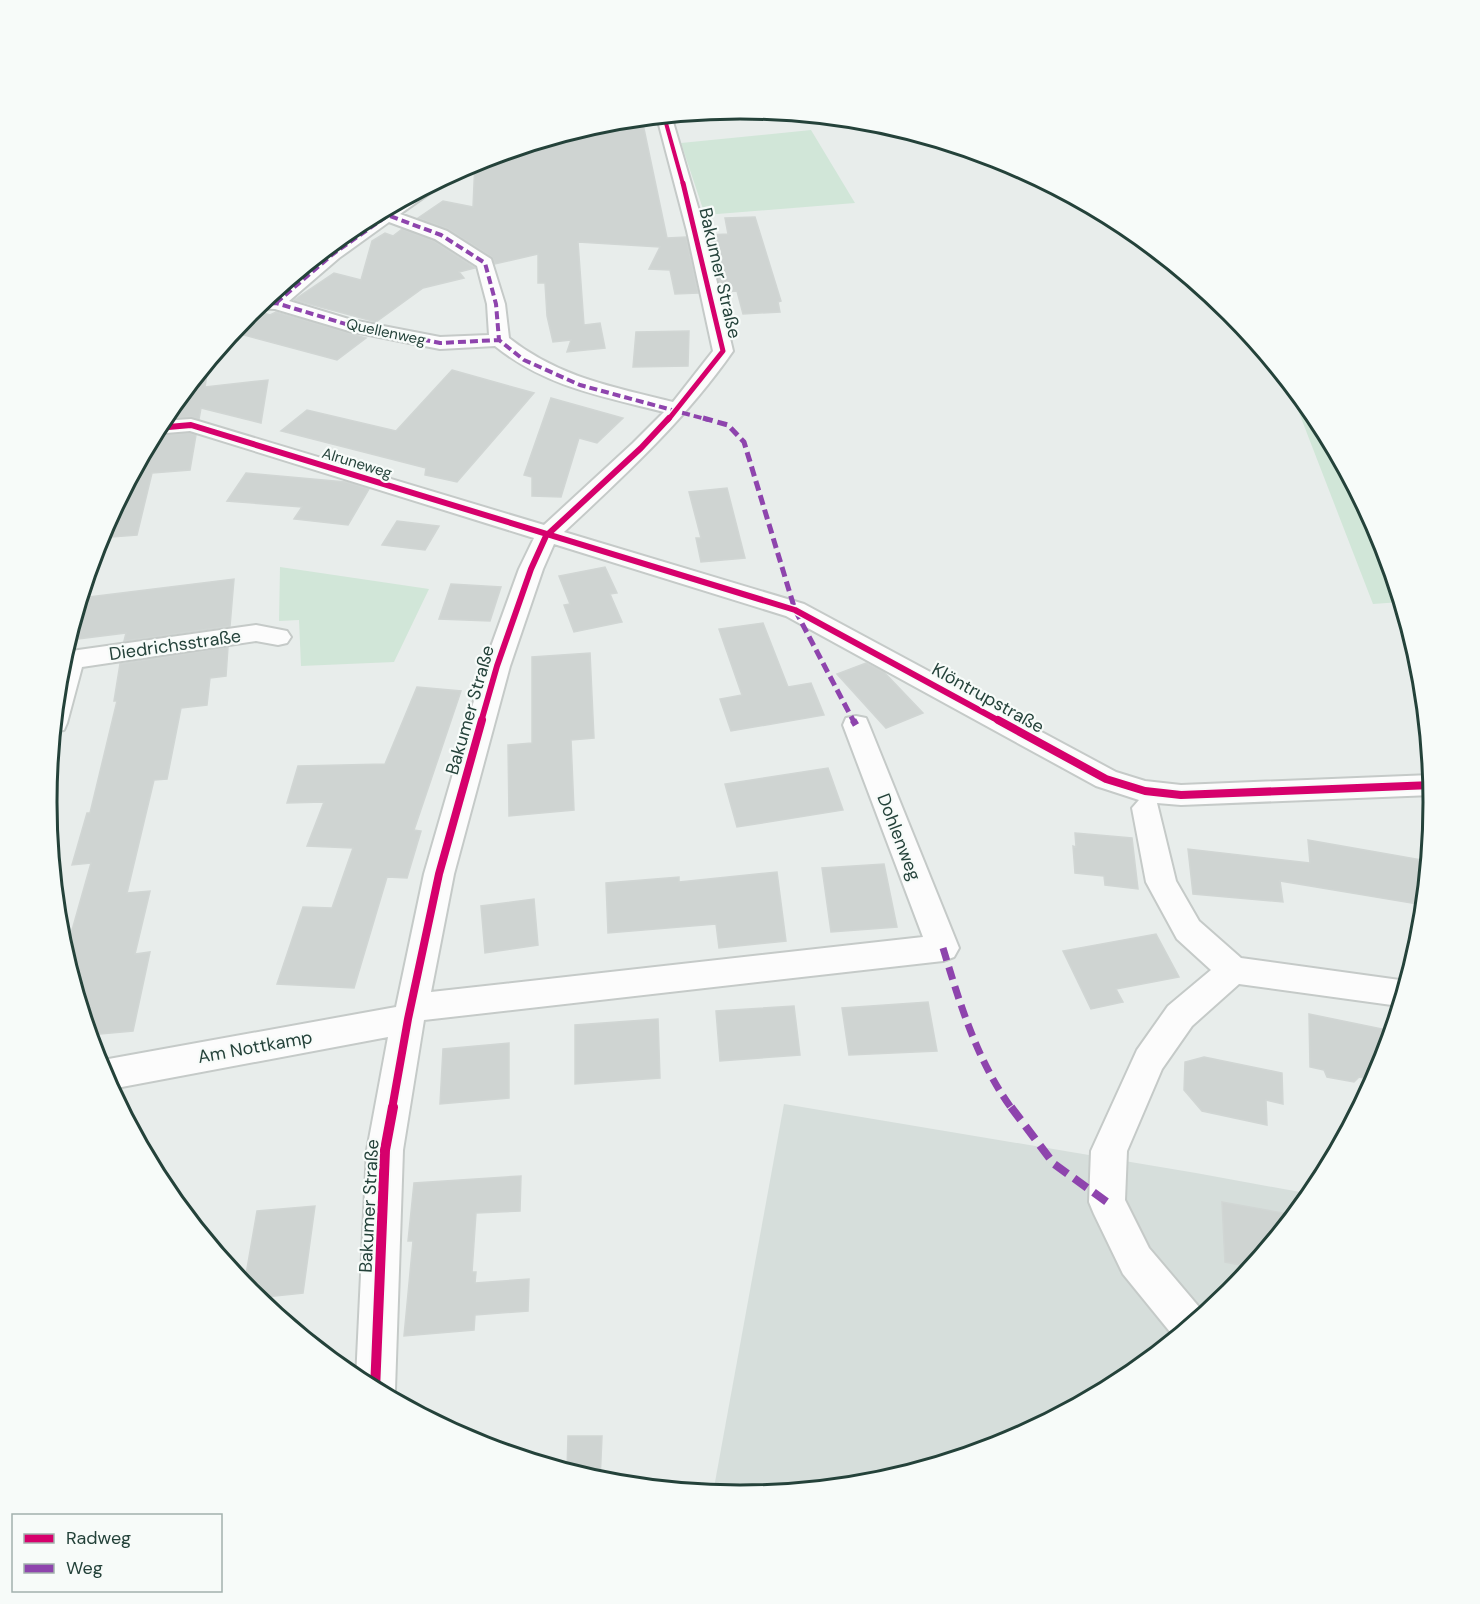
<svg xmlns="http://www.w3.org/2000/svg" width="1480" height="1604" font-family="'DM Sans',sans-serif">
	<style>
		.built { fill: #d6dedb }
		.green { fill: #d1e6d8 }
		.building { fill: #cfd4d2; stroke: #d1d6d4; stroke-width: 1.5 }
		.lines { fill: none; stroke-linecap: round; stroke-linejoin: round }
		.minor-casing { stroke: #c5cac8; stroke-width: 4 }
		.minor { fill: #fcfcfc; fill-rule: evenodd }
		.quiet-far4 { stroke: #8e44ad; stroke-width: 3; stroke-dasharray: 6 3; stroke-linecap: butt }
		.quiet-far3 { stroke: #8e44ad; stroke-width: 4; stroke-dasharray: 8 4; stroke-linecap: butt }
		.quiet-far2 { stroke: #8e44ad; stroke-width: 5; stroke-dasharray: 10 5; stroke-linecap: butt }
		.quiet-far1 { stroke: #8e44ad; stroke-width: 7; stroke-dasharray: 13 7; stroke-linecap: butt }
		.quiet { stroke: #8e44ad; stroke-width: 8; stroke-dasharray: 16 8; stroke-linecap: butt }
		.cycleway-far4-casing { stroke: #f7fbf9; stroke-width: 6 }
		.cycleway-far3-casing { stroke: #f7fbf9; stroke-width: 8 }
		.cycleway-far2-casing { stroke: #f7fbf9; stroke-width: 9 }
		.cycleway-far1-casing { stroke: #f7fbf9; stroke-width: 12 }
		.cycleway-casing { stroke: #f7fbf9; stroke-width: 14 }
		.cycleway-far4 { stroke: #d6006c; stroke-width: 4 }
		.cycleway-far3 { stroke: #d6006c; stroke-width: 5 }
		.cycleway-far2 { stroke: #d6006c; stroke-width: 6 }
		.cycleway-far1 { stroke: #d6006c; stroke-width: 8 }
		.cycleway { stroke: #d6006c; stroke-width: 10 }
		.labels { text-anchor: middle; stroke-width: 4.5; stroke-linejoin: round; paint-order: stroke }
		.far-street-label { font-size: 15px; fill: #24423a; stroke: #f7fbf9 }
		.street-label { font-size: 18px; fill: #24423a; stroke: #f7fbf9 }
		.rim { fill: none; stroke: #24423a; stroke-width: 3 }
	</style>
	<rect width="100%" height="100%" fill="#e8edeb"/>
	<path class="built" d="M784,1104L1196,1173L1311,1194L1230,1293L1125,1379L1005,1443L875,1482L740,1495L713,1493Z"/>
	<path class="green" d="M811,130L855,203L705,215L681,143Z
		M1291,392H1296L1317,417L1381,537L1401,602L1373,604Z
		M280,567L429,589L394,662L301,666L299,620L279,621Z"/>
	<path class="building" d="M643,124L667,238L686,237L698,293L675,294L670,270L649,269L660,247L578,242L584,325L600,323L605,348L567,352L571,340L553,342L547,316L545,283H538V254L495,264L492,257L448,229L418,218L443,201L473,207L475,161L517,148L552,147V138L586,127Z
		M755,217L781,301L778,302L780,312L743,314L737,291L721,292L708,235L728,234L725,218Z
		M402,229L434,241L475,268L459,272L464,278L423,288L376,322L294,300L334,273L361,280L372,241L385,233L393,236Z
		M257,311L270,315L276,312L366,338L337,360L233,332L242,321Z
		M689,331L688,366L633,367L636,332Z
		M209,361L205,387L268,380L261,423L201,408L199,419L191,417L162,419Z
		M452,370L534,393L457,482L425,475L426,468L281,431L307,410L396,431Z
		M551,398L623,418L597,443L579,438L561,497L532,496V477L524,475Z
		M190,433L196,435L190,470L152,473L137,535L99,538L153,436Z
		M246,473L346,482L369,489L348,525L294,519L302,507L227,501Z
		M727,488L745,558L701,562L696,538H701L689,492Z
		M397,521L439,526L425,550L382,545Z
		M605,567L617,593L610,594L622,622L574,632L564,605L570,604L559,576Z
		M234,579L230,626L124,641L126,633L69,640L81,598Z
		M451,584L501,587L490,621L439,619Z
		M763,623L788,687L811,683L824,715L731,731L720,699L742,695L719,629Z
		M228,647L226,676L210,678L207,705L181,708L167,779L154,780L127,893L150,891L135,954L150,952L133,1031L89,1035L65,955L91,863L72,865L87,813H90L117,701H114L120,664Z
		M590,653L594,738L571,740L574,810L509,816L508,745L532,743V657Z
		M866,663L884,672L923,713L886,728L837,674Z
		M417,687L461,691L414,830L421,831L407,878L387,877L354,988L277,984L303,907L332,908L353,848L307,846L324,802L287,803L298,766L385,764Z
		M828,768L843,810L737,827L725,784Z
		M1075,833L1132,838L1138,889L1105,885L1104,876L1075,873L1073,846L1076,847Z
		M1308,840L1428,861L1423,905L1280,881L1283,902L1193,894L1188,849L1310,863Z
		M884,864L897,927L831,932L822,868Z
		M777,872L786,941L719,948L716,924L608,933L606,883L679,877V882Z
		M534,899L538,945L485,953L481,906Z
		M1156,934L1179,977L1116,989L1123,1002L1091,1009L1063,951Z
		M928,1002L937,1051L849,1055L842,1008Z
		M794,1006L800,1055L720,1061L716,1011Z
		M1309,1014L1392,1031L1381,1068L1374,1080L1359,1077L1354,1082L1327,1077L1324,1070L1310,1067Z
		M658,1019L660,1078L575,1084V1025Z
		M509,1043V1098L440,1104L443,1049Z
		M1204,1057L1282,1073L1283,1104L1266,1100L1267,1125L1202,1111L1184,1090L1185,1062Z
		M521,1176L520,1211L476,1213L472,1272H476L475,1283L529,1279L528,1311L475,1315L474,1330L404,1336L413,1241H408L414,1183Z
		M1222,1202L1294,1215L1251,1267L1225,1262Z
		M315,1206L303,1293L256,1298L244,1286L257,1211Z
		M568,1436H602L600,1481L567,1471Z"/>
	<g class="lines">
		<defs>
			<path id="minor" d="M671,115L705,231L733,351C685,420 625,475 564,532L804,604L1116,772L1145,781L1181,785L1431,775L1432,795L1181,805L1157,803L1176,881L1199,921L1241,958L1407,981L1399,1006L1239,984L1192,1026L1162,1069L1127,1151L1125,1200L1149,1248L1205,1314L1175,1338L1123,1274L1094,1214L1089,1202L1091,1151L1137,1050L1168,1006L1211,970L1177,939L1146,882L1132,808L1139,800L1096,786L786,616L554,544L543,569L510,666L454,874L431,992L923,937L843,725L846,718L856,716L866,718L869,725L959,948L954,957L943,961L424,1020L403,1150L395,1390L392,1398L356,1379L367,1150L388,1037L111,1089L98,1062L103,1060L396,1007L424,874L484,666L519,569L534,538L190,431L154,434L161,421L191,419L198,421L544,525L633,443L664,412C602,396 546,387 495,346L440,349L349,331L275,309L254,308L266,298H271L307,265L373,216L441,179L443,182L441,185L400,214L447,231L491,259L505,304L509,338C558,377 613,387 673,402L713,351L687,231L657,117ZM389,222L435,239L477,266L487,304L489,335L440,337L352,320L289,301L339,258Z
				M256,625L287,631L291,637L287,643L278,645L256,641L82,667L67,723L64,730L53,732L60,666L64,652Z"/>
		</defs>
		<use href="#minor" class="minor-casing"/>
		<use href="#minor" class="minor"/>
		<path class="quiet-far4" d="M432,184L435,182"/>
		<path class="quiet-far3" d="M379,212L441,235L485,263L496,304L499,340L524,360L580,385L709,420
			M276,303L333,254L434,183
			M259,304L276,303L349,325L440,343L499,340"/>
		<path class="quiet-far2" d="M703,418L728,425L744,442L795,610L854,722"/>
		<path class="quiet-far1" d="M853,720L856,725
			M943,948C960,1004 977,1061 1012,1109"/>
		<path class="quiet" d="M1011,1107L1054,1164L1107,1202"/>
		<defs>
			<path id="cycleway-far4" d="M664,116L683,184"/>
			<path id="cycleway-far3" d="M668,420L723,351L683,183"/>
			<path id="cycleway-far2" d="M157,428L191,425L795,610L1001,722
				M481,722L497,666L531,569L546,536L641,448L669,418"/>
			<path id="cycleway-far1" d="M998,720L1106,779L1145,791L1181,795L1432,785
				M392,1109L408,1019L439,874L482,720"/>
			<path id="cycleway" d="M375,1390L385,1150L393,1107"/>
		</defs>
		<use href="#cycleway-far4" class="cycleway-far4-casing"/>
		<use href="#cycleway-far3" class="cycleway-far3-casing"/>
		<use href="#cycleway-far2" class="cycleway-far2-casing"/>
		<use href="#cycleway-far1" class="cycleway-far1-casing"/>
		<use href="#cycleway" class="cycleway-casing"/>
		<use href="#cycleway-far4" class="cycleway-far4"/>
		<use href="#cycleway-far3" class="cycleway-far3"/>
		<use href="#cycleway-far2" class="cycleway-far2"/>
		<use href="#cycleway-far1" class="cycleway-far1"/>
		<use href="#cycleway" class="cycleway"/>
	</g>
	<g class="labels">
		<g class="far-street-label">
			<text transform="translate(386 332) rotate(12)" y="5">Quellenweg</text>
			<text transform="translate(357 463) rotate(17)" y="5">Alruneweg</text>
		</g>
		<g class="street-label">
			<text transform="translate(720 273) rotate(77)" y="6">Bakumer Straße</text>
			<text transform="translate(175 645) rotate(-8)" y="6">Diedrichsstraße</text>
			<text transform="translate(988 698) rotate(29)" y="6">Klöntrupstraße</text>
			<text transform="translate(470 710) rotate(-74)" y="6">Bakumer Straße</text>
			<text transform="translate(899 837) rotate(69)" y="6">Dohlenweg</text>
			<text transform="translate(255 1047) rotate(-10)" y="6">Am Nottkamp</text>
			<text transform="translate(369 1206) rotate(-87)" y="6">Bakumer Straße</text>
		</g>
	</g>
	<path d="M0 0H1480V1604H0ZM57 802a683 683 0 1 1 1366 0a683 683 0 1 1-1366 0Z" fill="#f7fbf9" fill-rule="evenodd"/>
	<path class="rim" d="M57 802a683 683 0 1 1 1366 0a683 683 0 1 1-1366 0Z"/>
	<rect x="12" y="1514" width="210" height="78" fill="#f7fbf9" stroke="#a3b1ad" stroke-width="1.5"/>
	<rect x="24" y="1534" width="30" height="9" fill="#d6006c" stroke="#a3b1ad" stroke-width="1.5"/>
	<text x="66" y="1544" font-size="18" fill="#24423a">Radweg</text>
	<rect x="24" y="1564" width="30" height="9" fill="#8e44ad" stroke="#a3b1ad" stroke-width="1.5"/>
	<text x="66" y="1574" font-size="18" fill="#24423a">Weg</text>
</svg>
